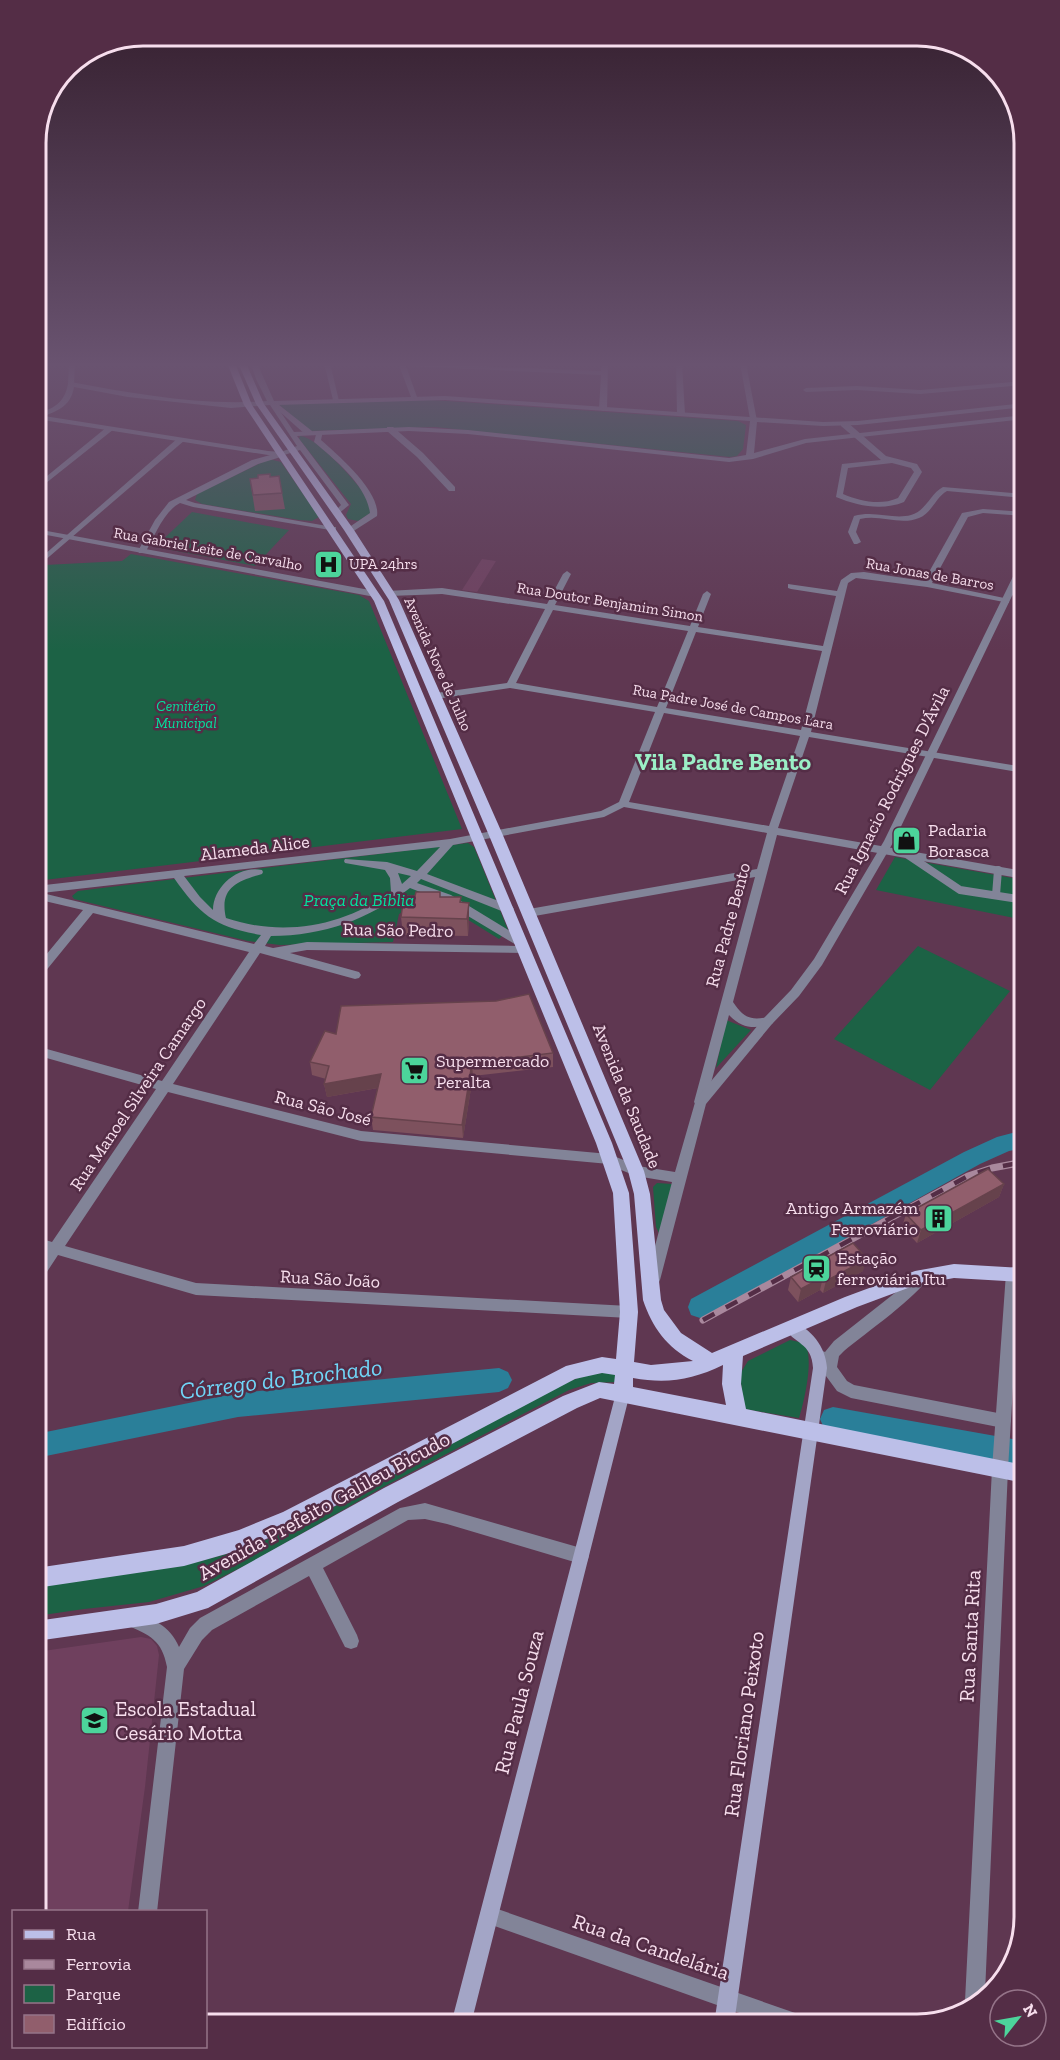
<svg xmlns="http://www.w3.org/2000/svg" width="1060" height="2060" font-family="'Zilla Slab',serif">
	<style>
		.built { fill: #6f405e }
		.green { fill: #1c6245 }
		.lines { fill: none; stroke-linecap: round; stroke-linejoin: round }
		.river { fill: #2a7f99; fill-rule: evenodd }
		.pedestrian { stroke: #828498; stroke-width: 8 }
		.minor { fill: #828498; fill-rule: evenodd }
		.tertiary { fill: #828498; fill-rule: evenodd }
		.secondary { fill: #a3a5c6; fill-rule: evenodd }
		.primary { fill: #bcbfe8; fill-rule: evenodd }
		.rail-casing { stroke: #a9889d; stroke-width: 7 }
		.rail { stroke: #542d46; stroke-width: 4.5; stroke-dasharray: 13; stroke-linecap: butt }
		.wall { fill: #7d515d }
		.shaded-wall { fill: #66424c }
		.building { fill: #915e6c; stroke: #66424c; stroke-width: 1.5 }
		.labels { text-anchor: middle; stroke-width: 5; stroke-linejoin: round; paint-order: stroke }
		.far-street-label { font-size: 15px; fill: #f7deed; stroke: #542d46 }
		.far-poi-label { font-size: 15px; fill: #f7deed; stroke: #542d46; text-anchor: start }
		.far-park-label { font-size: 15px; font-style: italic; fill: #00e29c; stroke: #542d46 }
		.street-label { font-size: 18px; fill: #f7deed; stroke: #542d46 }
		.poi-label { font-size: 18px; fill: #f7deed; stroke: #542d46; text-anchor: start }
		.park-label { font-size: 18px; font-style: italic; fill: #00e29c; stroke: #542d46 }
		.near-street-label { font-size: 21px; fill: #f7deed; stroke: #542d46 }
		.near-poi-label { font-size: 21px; fill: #f7deed; stroke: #542d46; text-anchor: start }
		.district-label { font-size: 24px; font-weight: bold; fill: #9befc6; stroke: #542d46 }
		.near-water-label { font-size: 24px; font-style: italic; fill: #70d6f8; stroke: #542d46 }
		.rim { fill: none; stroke: #f7deed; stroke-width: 3 }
	</style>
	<rect width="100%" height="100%" fill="#5f3751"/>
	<path class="built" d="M482,559L496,561L477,592L462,590Z
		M141,1637L151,1639L157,1646L159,1655L145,1787L128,1911H36V1652Z"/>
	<path class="green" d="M417,399L738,421L746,425L743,449L737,456L730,457L435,427L310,431L278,404Z
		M300,436C316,436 354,480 365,494C368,499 370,506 372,512L358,521L348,519L346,515L351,504L299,439Z
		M269,459L281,462L319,517L312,521L299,520L202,504L195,500L197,494Z
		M192,512L289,530L255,566L155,547Z
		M131,554L359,595L369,601L462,829L36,881V572L45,565L122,561Z
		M468,843L474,847L508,930L499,939L441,903L411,908L399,914L393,942L280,945L248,941L74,899L72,896L78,891Z
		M895,857L1024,880V920L876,890Z
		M918,946L1010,991L930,1090L834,1039Z
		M726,1020L751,1030L716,1068Z
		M657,1183L672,1184L659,1233L656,1227L653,1187Z
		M790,1340L804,1343C815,1356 804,1402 799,1418L744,1409L740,1374L748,1361Z
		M617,1372V1382L591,1383L569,1390L385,1486L252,1562L204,1586L149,1602L84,1609L36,1616V1587L181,1566L246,1549L306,1522L563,1384L588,1374Z"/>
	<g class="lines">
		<path class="river" d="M1024,1130V1148L1009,1151L980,1164L709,1315L700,1318L691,1315L688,1307L691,1299L964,1152L997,1137Z
			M499,1368L508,1372L512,1380L508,1388L499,1392L238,1417L36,1458V1434L238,1393Z
			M833,1407L1024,1441V1467L833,1431L824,1428L820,1419L824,1410Z"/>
		<path class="pedestrian" d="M908,855L960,890L1024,900
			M996,895L998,870"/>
		<path class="minor" d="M69,363H75L74,384L71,386L68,384Z
			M324,363H330L339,401L333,400Z
			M398,363L601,371L602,363H608L607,409L603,411L599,409L601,375L406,366L417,397L414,399L411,397Z
			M676,363H682L685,414L681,416L677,414Z
			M740,363H746L757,421L750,419Z
			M1024,381V385L920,394L857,390L806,392L803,390L806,388L857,386L920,390Z
			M270,401H274L312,431V435H306L270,403Z
			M841,422H847L886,456L917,464L922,472L904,502C882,511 858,506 836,497L842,464L881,460L841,426ZM892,463L911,468L914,472L898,498C880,506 860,501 843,494L848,468Z
			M107,427L114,429L36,491V485Z
			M387,427H393L423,453L455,487V491H449L417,457L387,431Z
			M317,431H323L321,440C338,455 381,492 377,516L352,532L345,530L370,513C366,484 335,460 314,442Z
			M178,438L185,440L36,568V562Z
			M281,452H284V456L258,464L186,500L195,503L333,527H336V531L193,507L180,503C163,512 155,536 145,553H139L138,551L155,520L169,502L252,460Z
			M943,487L1024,494V498L947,491C935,498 932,513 919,518C900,526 880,514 860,519L856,532L861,542L857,544H854L848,532L854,516C875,510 893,520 911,515C926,511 930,494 943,487Z
			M983,509L1024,512V516L983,513L968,517L932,583L1009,599V603L927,587L856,578L848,583L811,732L1024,767V773L809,737L778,828L1024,871V879L777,835L733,1002C743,1017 750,1021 768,1017L774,1021L772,1024C755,1029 742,1029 729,1015L706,1102L704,1105H696L694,1102L755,877L529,917L523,913L529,909L757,869L767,833L624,807L604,817L453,845L427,874L512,906L514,909L512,912H504L421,879L417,883L451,895L525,940L527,943L524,946L528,947L530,950L528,953L307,950L290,953L359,972L361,975L359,978L355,979L260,953L173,1084L361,1131L609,1154L614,1155L616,1159L614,1163L609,1164L361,1141L168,1092L65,1246L196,1283L629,1306L634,1308L636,1312L634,1316L629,1318L196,1295L58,1255L41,1281L36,1283V1265L46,1251L36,1249V1237L52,1242L156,1089L36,1055V1046L162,1081L249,952L93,913L40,978L36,979V967L83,910L36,899V886L450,839L601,811L619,802L655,712L510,688L436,699L431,696L436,693L507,683L545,609L442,594L390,596L387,595V591L442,588L547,604L563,574L567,571L571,574L555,605L690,626L703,594L707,591L711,594L698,627L823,646L836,596L791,589L788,588V584L837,591L841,580L851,573L864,572L924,581L962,513ZM553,610L688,631L657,707L516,683ZM696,632L822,651L801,730L666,708ZM664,713L800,736L769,826L629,802ZM440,847L417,871L387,862L345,859L344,861L345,863L385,870L390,878L391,892C342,927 282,937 226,918C219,888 237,881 262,874L263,872L262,870C238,865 213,887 213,910L200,897L184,876ZM398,873L411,876L402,884ZM174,878C200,915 215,927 261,935L254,944L42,893ZM410,888L443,901L518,946L307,942L273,948L265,946L271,936C324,936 369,919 410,888Z
			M1010,590H1024V596L1007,595L1006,593Z
			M922,1270L927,1272L929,1276C919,1296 864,1334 844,1351L839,1356L837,1367L847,1381L854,1385L1003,1414L1008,1416L1011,1421L1008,1426L1003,1428L851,1398L837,1391L815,1361L813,1356L815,1351L820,1350L825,1352L834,1341L905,1285L917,1272Z
			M425,1503L581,1548L587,1550L589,1556L587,1562L581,1564L447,1524L425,1519L408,1520L323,1568L357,1635L359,1641L357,1647L351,1649L345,1647L309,1576L212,1630L202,1640L184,1669L157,1912H138L167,1667C162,1640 150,1635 126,1625L124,1619L126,1613L132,1611C152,1619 170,1625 179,1647L190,1628L200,1618L400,1508Z
			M489,1906L798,2014L805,2017L808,2024H770L489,1924L482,1922L480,1915L482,1908Z"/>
		<path class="tertiary" d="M251,363H257L274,401L445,396L823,422L858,421L1024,403V407L858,425L823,426L757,422L754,453L805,439L1024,415V419L806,443L753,459L729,462L468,434L409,431L297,436L349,505L337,515L333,513L341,505L300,450L281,456L268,455L36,419V414C54,408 64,404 68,384L71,382C135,394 202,406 267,401L256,379ZM74,387L128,397L231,408L270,405L297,446L281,452L268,451L44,416C60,410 71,405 74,387ZM445,400L750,421L746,455L729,458L468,430L409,427L294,432L276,405Z
			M36,529L375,591L379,594L375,597L36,533Z
			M1021,560H1024V571L894,841L822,965L799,996L772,1024L706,1104L660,1280L658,1284L653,1286L648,1284L646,1280L672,1182L636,1176L604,1163L602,1159L604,1155L609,1154L638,1166L675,1172L696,1099L764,1018L791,990L814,959L884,841Z
			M1013,1267L1018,1269L1020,1273L1008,1469L985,1993L968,2008L965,2001L992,1469L1006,1273L1008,1269Z"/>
		<path class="secondary" d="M791,1321C811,1328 826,1347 827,1368L734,2024H714L813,1368C812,1342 793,1344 784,1327L786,1323Z
			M623,1386L628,1388L630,1393L471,2024H451L616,1393L618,1388Z"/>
		<path class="primary" d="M227,363H235L252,405L384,601L612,1143L629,1193L638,1312L634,1362L651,1365L693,1361C667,1348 652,1327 643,1300L634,1194L628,1171L488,833L389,600L344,530L256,404L238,363H246L264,404L354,530L399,600L502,833L644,1171L650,1194L661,1300L664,1310L681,1333L712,1353L845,1297L915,1271L954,1264L1024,1268V1282L954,1278L916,1285L857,1307L743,1356L741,1384L746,1409L1024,1465V1483L600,1398L577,1408L398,1502L208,1608L156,1624L36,1641V1621L156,1604L197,1592L384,1488L563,1396L599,1382L614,1384L615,1375L602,1373L575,1379L297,1526L240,1550L184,1566L36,1588V1568L184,1546L239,1530L283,1512L566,1366L602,1357L616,1359L620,1312L613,1193L596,1143L374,601L244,405ZM723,1365L722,1384L726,1405L633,1387V1378C667,1384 692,1380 723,1365Z"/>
		<defs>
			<path id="rail" d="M703,1320L968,1176L992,1168L1024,1162"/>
		</defs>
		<use href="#rail" class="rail-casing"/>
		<use href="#rail" class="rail"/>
	</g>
	<path class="wall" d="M270,477L282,493L285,509L255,511L250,479Z
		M440,897H461V902L469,903V920L468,936L403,935L401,917Z
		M336,1034L553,1053V1067L473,1076L463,1138L373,1130L371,1117L378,1088L327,1097L324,1084L326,1079L312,1075L310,1062Z
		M1004,1184L999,1197L917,1243L902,1227L906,1214Z
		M863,1271L823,1293L820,1290L798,1302L788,1290L791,1277Z"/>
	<path class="shaded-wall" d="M469,903V920L468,936L467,919Z
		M472,1063L473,1076L463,1138L462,1125Z
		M381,1074L383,1087L327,1097L324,1084Z
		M1004,1184L999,1197L917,1243L921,1230Z
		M867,1259L863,1271L823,1293L826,1281Z
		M823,1277L820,1290L798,1302L801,1289Z"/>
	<path class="building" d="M270,474V477L279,476L282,493L253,495L250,479L258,478V475Z
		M416,892H440V897H461L460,902L469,903L467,919L401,917L404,896H415Z
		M529,994L553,1053L472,1063L462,1125L371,1117L381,1074L324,1084L329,1066L310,1062L325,1031L336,1034L341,1006L496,1001Z
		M988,1169L1004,1184L921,1230L906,1214Z
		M853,1243L867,1259L826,1281L823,1277L801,1289L791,1277Z"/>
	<linearGradient id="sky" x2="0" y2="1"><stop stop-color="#341e2d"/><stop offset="0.56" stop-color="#695370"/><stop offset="1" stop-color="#695370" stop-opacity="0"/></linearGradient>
	<rect width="1060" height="651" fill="url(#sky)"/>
	<defs>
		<symbol id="hospital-square" viewBox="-11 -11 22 22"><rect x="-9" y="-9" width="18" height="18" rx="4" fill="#4cd49b" stroke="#542d46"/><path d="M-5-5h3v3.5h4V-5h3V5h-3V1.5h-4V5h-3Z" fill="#111"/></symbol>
		<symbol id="shop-square" viewBox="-11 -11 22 22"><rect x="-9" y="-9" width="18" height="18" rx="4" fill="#4cd49b" stroke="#542d46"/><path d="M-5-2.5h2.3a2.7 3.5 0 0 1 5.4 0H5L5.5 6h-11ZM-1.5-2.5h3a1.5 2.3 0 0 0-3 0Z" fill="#111"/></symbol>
		<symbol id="supermarket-square" viewBox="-11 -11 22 22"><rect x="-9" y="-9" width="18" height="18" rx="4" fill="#4cd49b" stroke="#542d46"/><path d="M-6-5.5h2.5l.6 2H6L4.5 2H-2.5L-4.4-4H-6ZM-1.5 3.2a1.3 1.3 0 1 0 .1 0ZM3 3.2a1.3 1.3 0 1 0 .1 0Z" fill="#111"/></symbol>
		<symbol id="building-square" viewBox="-11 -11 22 22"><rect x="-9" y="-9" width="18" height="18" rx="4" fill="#4cd49b" stroke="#542d46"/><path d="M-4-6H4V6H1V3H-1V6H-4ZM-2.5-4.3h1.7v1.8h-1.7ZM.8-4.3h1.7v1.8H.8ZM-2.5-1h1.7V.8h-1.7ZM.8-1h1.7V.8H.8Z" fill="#111"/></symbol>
		<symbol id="station-square" viewBox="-11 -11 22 22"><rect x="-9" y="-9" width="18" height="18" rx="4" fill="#4cd49b" stroke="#542d46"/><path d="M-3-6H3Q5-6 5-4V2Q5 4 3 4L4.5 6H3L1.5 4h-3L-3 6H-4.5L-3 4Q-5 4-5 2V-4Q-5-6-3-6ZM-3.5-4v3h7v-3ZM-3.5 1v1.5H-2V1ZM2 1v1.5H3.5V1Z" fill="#111"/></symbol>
		<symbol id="school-square" viewBox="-11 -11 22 22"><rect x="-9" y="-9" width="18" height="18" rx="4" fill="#4cd49b" stroke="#542d46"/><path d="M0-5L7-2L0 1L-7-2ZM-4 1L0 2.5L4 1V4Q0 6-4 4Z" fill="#111"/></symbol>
	</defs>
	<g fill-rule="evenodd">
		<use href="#hospital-square" x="312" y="548" width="33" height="33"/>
		<use href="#shop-square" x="890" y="824" width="33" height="33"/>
		<use href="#supermarket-square" x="398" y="1054" width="33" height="33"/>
		<use href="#building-square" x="922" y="1202" width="33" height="33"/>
		<use href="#station-square" x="800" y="1252" width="33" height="33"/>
		<use href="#school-square" x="78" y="1704" width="33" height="33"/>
	</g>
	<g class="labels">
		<g class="far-street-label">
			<text transform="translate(208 549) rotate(10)" y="5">Rua Gabriel Leite de Carvalho</text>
			<text transform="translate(930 574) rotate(10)" y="5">Rua Jonas de Barros</text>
			<text transform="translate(610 602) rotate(9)" y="5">Rua Doutor Benjamim Simon</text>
			<text transform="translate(438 664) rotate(66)" y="5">Avenida Nove de Julho</text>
			<text transform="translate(733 707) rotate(10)" y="5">Rua Padre José de Campos Lara</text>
		</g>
		<g class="far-poi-label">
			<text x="349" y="569">UPA 24hrs</text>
		</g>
		<g class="far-park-label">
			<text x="186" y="711">Cemitério<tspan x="186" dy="17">Municipal</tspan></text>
		</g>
		<g class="street-label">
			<text transform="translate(892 790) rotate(-63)" y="6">Rua Ignacio Rodrigues D'Ávila</text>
			<text transform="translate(255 848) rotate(-7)" y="6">Alameda Alice</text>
			<text transform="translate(728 925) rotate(-75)" y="6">Rua Padre Bento</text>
			<text transform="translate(398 930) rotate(1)" y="6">Rua São Pedro</text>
			<text transform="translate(138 1094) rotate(-56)" y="6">Rua Manoel Silveira Camargo</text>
			<text transform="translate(627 1096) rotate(68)" y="6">Avenida da Saudade</text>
			<text transform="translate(323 1108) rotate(14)" y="6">Rua São José</text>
			<text transform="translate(330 1279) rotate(3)" y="6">Rua São João</text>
		</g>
		<g class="poi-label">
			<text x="928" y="836">Padaria<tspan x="928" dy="21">Borasca</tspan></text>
			<text x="436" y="1067">Supermercado<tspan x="436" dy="21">Peralta</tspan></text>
			<text x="918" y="1214" text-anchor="end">Antigo Armazém<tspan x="918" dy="21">Ferroviário</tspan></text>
			<text x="837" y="1264">Estação<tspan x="837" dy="21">ferroviária Itu</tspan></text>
		</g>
		<g class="park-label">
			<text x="359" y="906">Praça da Bíblia</text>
		</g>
		<g class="near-street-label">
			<text transform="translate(324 1506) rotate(-29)" y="7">Avenida Prefeito Galileu Bicudo</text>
			<text transform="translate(970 1636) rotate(-87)" y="7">Rua Santa Rita</text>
			<text transform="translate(519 1702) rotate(-76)" y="7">Rua Paula Souza</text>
			<text transform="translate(744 1724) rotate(-82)" y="7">Rua Floriano Peixoto</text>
			<text transform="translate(651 1947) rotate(19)" y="7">Rua da Candelária</text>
		</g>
		<g class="near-poi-label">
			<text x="115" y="1716">Escola Estadual<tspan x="115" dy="24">Cesário Motta</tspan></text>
		</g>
		<g class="district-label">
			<text x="723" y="770">Vila Padre Bento</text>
		</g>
		<g class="near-water-label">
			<text transform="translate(281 1379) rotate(-7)" y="8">Córrego do Brochado</text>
		</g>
	</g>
	<path d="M0 0H1060V2060H0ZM143 46H917A97 97 0 0 1 1014 143V1917A97 97 0 0 1 917 2014H143A97 97 0 0 1 46 1917V143A97 97 0 0 1 143 46Z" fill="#542d46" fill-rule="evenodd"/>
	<path class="rim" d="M143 46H917A97 97 0 0 1 1014 143V1917A97 97 0 0 1 917 2014H143A97 97 0 0 1 46 1917V143A97 97 0 0 1 143 46Z"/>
	<rect x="12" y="1910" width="195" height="138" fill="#542d46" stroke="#957489" stroke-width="1.5"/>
	<rect x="24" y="1930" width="30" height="9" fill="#bcbfe8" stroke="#957489" stroke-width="1.5"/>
	<text x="66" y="1940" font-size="18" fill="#f7deed">Rua</text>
	<rect x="24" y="1960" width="30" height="9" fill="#a9889d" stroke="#957489" stroke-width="1.5"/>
	<text x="66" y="1970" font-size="18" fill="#f7deed">Ferrovia</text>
	<rect x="24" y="1985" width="30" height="18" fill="#1c6245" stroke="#957489" stroke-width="1.5"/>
	<text x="66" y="2000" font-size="18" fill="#f7deed">Parque</text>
	<rect x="24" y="2015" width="30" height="18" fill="#915e6c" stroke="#957489" stroke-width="1.5"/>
	<text x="66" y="2030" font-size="18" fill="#f7deed">Edifício</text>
	<g transform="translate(1018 2018) rotate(59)"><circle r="28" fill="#542d46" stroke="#957489" stroke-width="1.5"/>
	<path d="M0-4.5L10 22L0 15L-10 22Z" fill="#4cd49b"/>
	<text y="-9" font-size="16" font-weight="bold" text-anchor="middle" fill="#f7deed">N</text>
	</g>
</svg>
